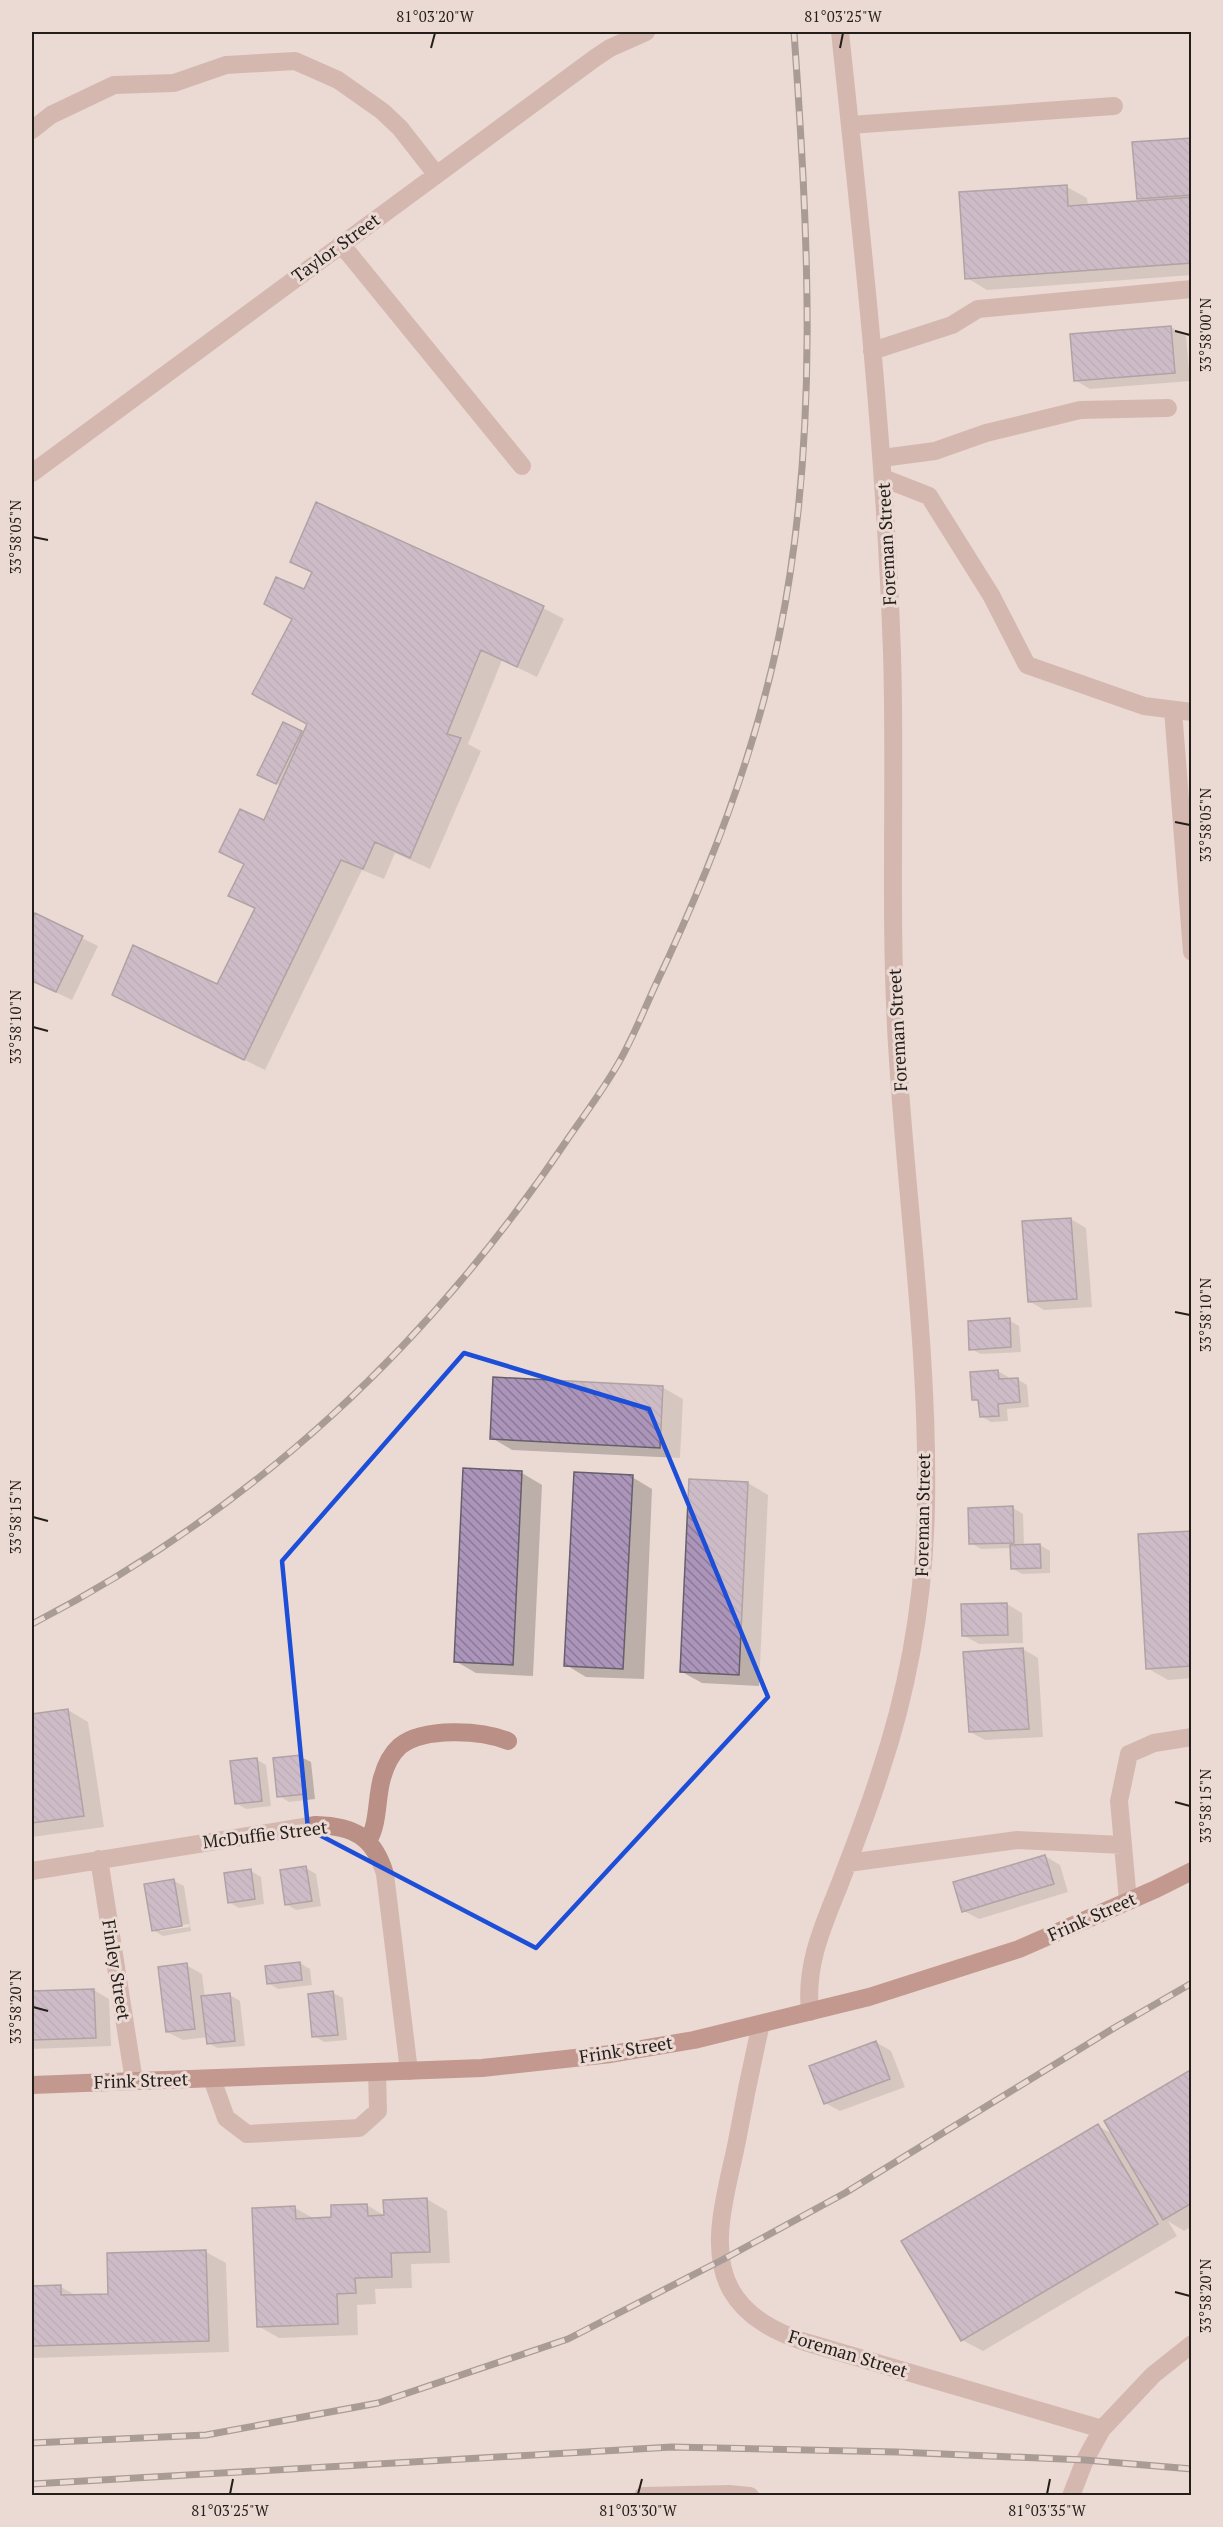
<svg xmlns="http://www.w3.org/2000/svg" width="1223" height="2527" font-family="'PT Serif',serif">
	<style>
		.shadow { fill: #0003; fill-rule: evenodd }
		.building { fill: url(#building-back-hatch); stroke: #665f6b; stroke-width: 1.5 }
		.lines { fill: none; stroke-linecap: round; stroke-linejoin: round }
		.minor { stroke: #b98f86; stroke-width: 18 }
		.major { stroke: #934a3c; stroke-width: 18 }
		.rail-casing { stroke: #59504c; stroke-width: 7 }
		.rail { stroke: #ebdad3; stroke-width: 4.5; stroke-dasharray: 14; stroke-linecap: butt }
		.marked { fill: none; stroke: #1d4ed8; stroke-width: 4.5; stroke-linejoin: round }
		.ticks { fill: none; stroke: #241e1b; stroke-width: 2 }
		.labels { text-anchor: middle; stroke-width: 6; stroke-linejoin: round; paint-order: stroke }
		.street-label { font-size: 18px; fill: #241e1b; stroke: #ebdad3 }
		.neatline { fill: none; stroke: #241e1b; stroke-width: 2 }
		.ticks-label { font-size: 15px; text-anchor: middle; fill: #241e1b }
	</style>
	<defs>
		<pattern id="building-back-hatch" width="6" height="6" patternUnits="userSpaceOnUse" patternTransform="scale(1.5)"><rect width="6" height="6" fill="#ac95ba"/><path d="M-1 5l2 2M0 0l6 6M5-1l2 2" fill="none" stroke="#8c7996"/></pattern>
	</defs>
	<rect width="100%" height="100%" fill="#ebdad3"/>
	<path class="shadow" d="M1192,139V275L987,290L967,278L1067,187L1087,198L1088,206L1145,202L1138,198Z
		M1171,327L1186,336L1190,381L1090,389L1075,380Z
		M317,504L543,608L564,619L537,677L502,660L468,744L481,751L430,869L395,853L384,879L362,870L265,1070L134,1006L218,986L256,910L230,895L245,865L221,852L264,822L281,786L269,780L284,724L304,734L308,724L294,619L313,574L292,561Z
		M36,915L98,946L72,1000L32,981V921Z
		M1071,1219L1086,1228L1092,1307L1044,1310L1029,1301Z
		M1009,1320L1019,1326L1021,1352L981,1354L971,1349Z
		M998,1371L1008,1377V1380L1017,1379L1027,1385L1029,1407L1007,1409L1008,1421L991,1422L981,1416L980,1403L974,1399Z
		M662,1387L683,1399L680,1458L512,1450L492,1438Z
		M522,1473L542,1485L533,1676L476,1673L455,1661Z
		M632,1477L652,1489L644,1679L586,1677L566,1665Z
		M748,1483L768,1495L759,1686L702,1683L682,1672Z
		M1013,1508L1023,1514L1024,1546L1040,1545L1050,1551V1573L1022,1574L1012,1568L1011,1548L981,1549L971,1543Z
		M1192,1532V1678L1168,1680L1147,1668Z
		M1007,1604L1022,1613L1023,1643L979,1644L963,1635Z
		M1023,1649L1038,1658L1043,1737L985,1740L970,1732Z
		M68,1710L88,1722L104,1827L32,1837V1715Z
		M301,1757L311,1762L315,1799L289,1802L279,1796Z
		M256,1759L266,1765L271,1806L246,1809L236,1803Z
		M1045,1856L1060,1865L1068,1892L979,1919L964,1911Z
		M306,1868L316,1874L321,1906L296,1910L286,1904Z
		M251,1871L261,1877L264,1904L239,1908L229,1902Z
		M174,1881L184,1886L191,1931L163,1936L153,1930ZM189,1924L190,1927L160,1931V1928Z
		M300,1963L310,1969L312,1985L278,1989L268,1983Z
		M186,1965L202,1974L205,1998L230,1995L240,2001L245,2046L218,2048L208,2043V2037L183,2040L167,2032Z
		M94,1990L109,1999L111,2046L32,2049V1993Z
		M333,1993L343,1998L347,2040L324,2042L314,2036Z
		M876,2042L891,2051L905,2087L840,2111L825,2103Z
		M1192,2070V2226L1184,2231L1168,2221L1177,2236L983,2351L962,2340L1098,2126L1114,2135Z
		M427,2199L447,2211L450,2263L411,2264L412,2288L375,2289L376,2304L357,2305L358,2335L279,2338L258,2326L295,2208L315,2219H333L367,2205L385,2216Z
		M206,2252L226,2263L229,2352L32,2358V2288L61,2287L77,2296L109,2295Z"/>
	<path class="building" d="M1192,138V195L1137,199L1132,142Z
		M1067,185L1068,206L1192,197V263L965,279L959,192Z
		M1171,326L1175,373L1074,381L1070,334Z
		M316,502L544,606L517,667L481,650L447,734L461,738L410,858L375,842L363,869L341,860L244,1060L112,995L133,945L217,984L255,908L228,896L244,864L219,852L240,809L264,820L307,724L252,694L292,619L264,604L276,577L304,589L312,572L290,562Z
		M283,722L302,731L276,784L257,775Z
		M35,913L83,936L56,992L32,981V919Z
		M1071,1218L1077,1299L1028,1302L1022,1221Z
		M1010,1318L1011,1347L969,1350L968,1321Z
		M998,1370L999,1379L1018,1378L1020,1402L998,1404L999,1416L980,1417L978,1400H972L970,1372Z
		M493,1377L663,1386L660,1448L490,1439Z
		M463,1468L522,1471L513,1665L454,1662Z
		M574,1472L633,1475L623,1669L564,1666Z
		M689,1479L748,1482L739,1675L680,1672Z
		M1013,1506L1014,1543L969,1544L968,1508Z
		M1192,1531V1666L1146,1669L1138,1534Z
		M1040,1544L1041,1568L1011,1569L1010,1545Z
		M1007,1603L1008,1635L962,1636L961,1604Z
		M1023,1648L1029,1729L969,1732L963,1652Z
		M68,1709L84,1816L32,1823V1714Z
		M301,1755L306,1794L277,1797L273,1758Z
		M257,1758L262,1801L235,1804L230,1761Z
		M1045,1855L1054,1884L962,1912L953,1882Z
		M306,1866L312,1901L285,1905L280,1870Z
		M251,1869L255,1899L228,1903L224,1873Z
		M174,1879L182,1926L152,1931L144,1884Z
		M300,1962L302,1980L267,1984L265,1966Z
		M187,1963L195,2029L166,2032L158,1967Z
		M94,1989L96,2038L32,2040V1991Z
		M333,1991L338,2035L312,2037L308,1994Z
		M230,1993L235,2041L207,2044L201,1996Z
		M876,2041L890,2079L824,2104L809,2066Z
		M1192,2069V2203L1163,2220L1104,2121Z
		M1098,2124L1158,2224L961,2341L901,2241Z
		M427,2198L430,2252L391,2253L392,2277L355,2278L356,2293L337,2294L338,2324L257,2327L252,2208L295,2206L296,2219L331,2217V2205L367,2204L368,2216L384,2215L383,2200Z
		M206,2250L209,2341L32,2346V2286L61,2285V2295L108,2294L107,2253Z"/>
	<g class="lines">
		<path class="minor" d="M850,125L1114,106
			M32,130L51,115L114,85L174,83L226,65L295,61L338,80L382,111L400,128L436,174
			M341,244L522,466
			M872,351L952,325L978,309L1192,289
			M882,458L935,451L986,433L1080,410L1168,408
			M32,473L595,58L610,48L646,32
			M883,478L929,496L991,595L1027,665L1144,706L1192,712
			M1173,710L1192,952
			M368,1841C379,1823 376,1799 382,1778C385,1767 391,1754 400,1746C424,1727 481,1730 508,1741
			M99,1859L134,2081
			M848,1863L1017,1840L1123,1845
			M32,1871L316,1825C354,1826 374,1837 385,1874L409,2071
			M1128,1901L1119,1801L1129,1754L1154,1743L1192,1737
			M810,2012C805,1966 822,1928 839,1886C853,1849 868,1811 880,1773C909,1687 924,1597 926,1507C929,1352 906,1199 897,1045C889,914 896,783 892,653C885,445 862,238 840,32
			M761,2024C752,2063 744,2102 737,2141C728,2187 707,2247 731,2290C747,2318 776,2332 805,2342L1102,2429
			M212,2079L226,2118L247,2134L359,2128L378,2111L377,2072
			M643,2496L729,2494L750,2496
			M1071,2496L1085,2460L1102,2429L1153,2375L1192,2344"/>
		<path class="major" d="M32,2085L482,2068L611,2054L694,2040L869,1997L1019,1949L1156,1889L1192,1871"/>
		<defs>
			<path id="rail" d="M32,1624C254,1509 428,1347 567,1140C583,1117 600,1094 615,1069C631,1043 643,1012 656,984C709,873 754,757 779,636C820,437 808,233 794,32
				M32,2443L206,2435L378,2403L568,2339L722,2260L845,2193L1114,2028L1192,1983
				M32,2484L672,2447L897,2452L1085,2460L1192,2469"/>
		</defs>
		<use href="#rail" class="rail-casing"/>
		<use href="#rail" class="rail"/>
	</g>
	<path d="M0 0H1223V2527H0ZM464,1353L649,1409L768,1697L536,1948L308,1829L282,1561Z" fill="#ebdad3" fill-opacity=".55" fill-rule="evenodd"/>
	<path class="marked" d="M464,1353L649,1409L768,1697L536,1948L308,1829L282,1561Z"/>
	<path class="ticks" d="M431,48L435,33M840,48L843,33M1175,331L1190,335M33,537L48,540M1175,822L1190,825M33,1027L48,1031M1175,1312L1190,1315M33,1517L48,1521M1175,1802L1190,1806M33,2007L48,2011M1175,2292L1190,2296M230,2494L233,2479M638,2494L642,2479M1047,2494L1050,2479"/>
	<g class="labels">
		<g class="street-label">
			<text transform="translate(336 248) rotate(-36)" y="6">Taylor Street</text>
			<text transform="translate(887 544) rotate(-93)" y="6">Foreman Street</text>
			<text transform="translate(898 1030) rotate(-93)" y="6">Foreman Street</text>
			<text transform="translate(923 1515) rotate(-89)" y="6">Foreman Street</text>
			<text transform="translate(265 1835) rotate(-7)" y="6">McDuffie Street</text>
			<text transform="translate(1092 1917) rotate(-24)" y="6">Frink Street</text>
			<text transform="translate(116 1970) rotate(81)" y="6">Finley Street</text>
			<text transform="translate(626 2050) rotate(-9)" y="6">Frink Street</text>
			<text transform="translate(141 2081) rotate(-2)" y="6">Frink Street</text>
			<text transform="translate(848 2354) rotate(17)" y="6">Foreman Street</text>
		</g>
	</g>
	<rect width="1223" height="2527" fill="none" stroke="#ebdad3" stroke-width="66"/>
	<rect x="33" y="33" width="1157" height="2461" class="neatline"/>
	<g class="ticks-label">
		<text x="435" y="22">81°03'20"W</text>
		<text x="843" y="22">81°03'25"W</text>
		<text transform="translate(1206 335) rotate(-90)" y="5">33°58'00"N</text>
		<text transform="translate(16 537) rotate(-90)" y="5">33°58'05"N</text>
		<text transform="translate(1206 825) rotate(-90)" y="5">33°58'05"N</text>
		<text transform="translate(16 1027) rotate(-90)" y="5">33°58'10"N</text>
		<text transform="translate(1206 1315) rotate(-90)" y="5">33°58'10"N</text>
		<text transform="translate(16 1517) rotate(-90)" y="5">33°58'15"N</text>
		<text transform="translate(1206 1806) rotate(-90)" y="5">33°58'15"N</text>
		<text transform="translate(16 2007) rotate(-90)" y="5">33°58'20"N</text>
		<text transform="translate(1206 2296) rotate(-90)" y="5">33°58'20"N</text>
		<text x="230" y="2516">81°03'25"W</text>
		<text x="638" y="2516">81°03'30"W</text>
		<text x="1047" y="2516">81°03'35"W</text>
	</g>
</svg>
